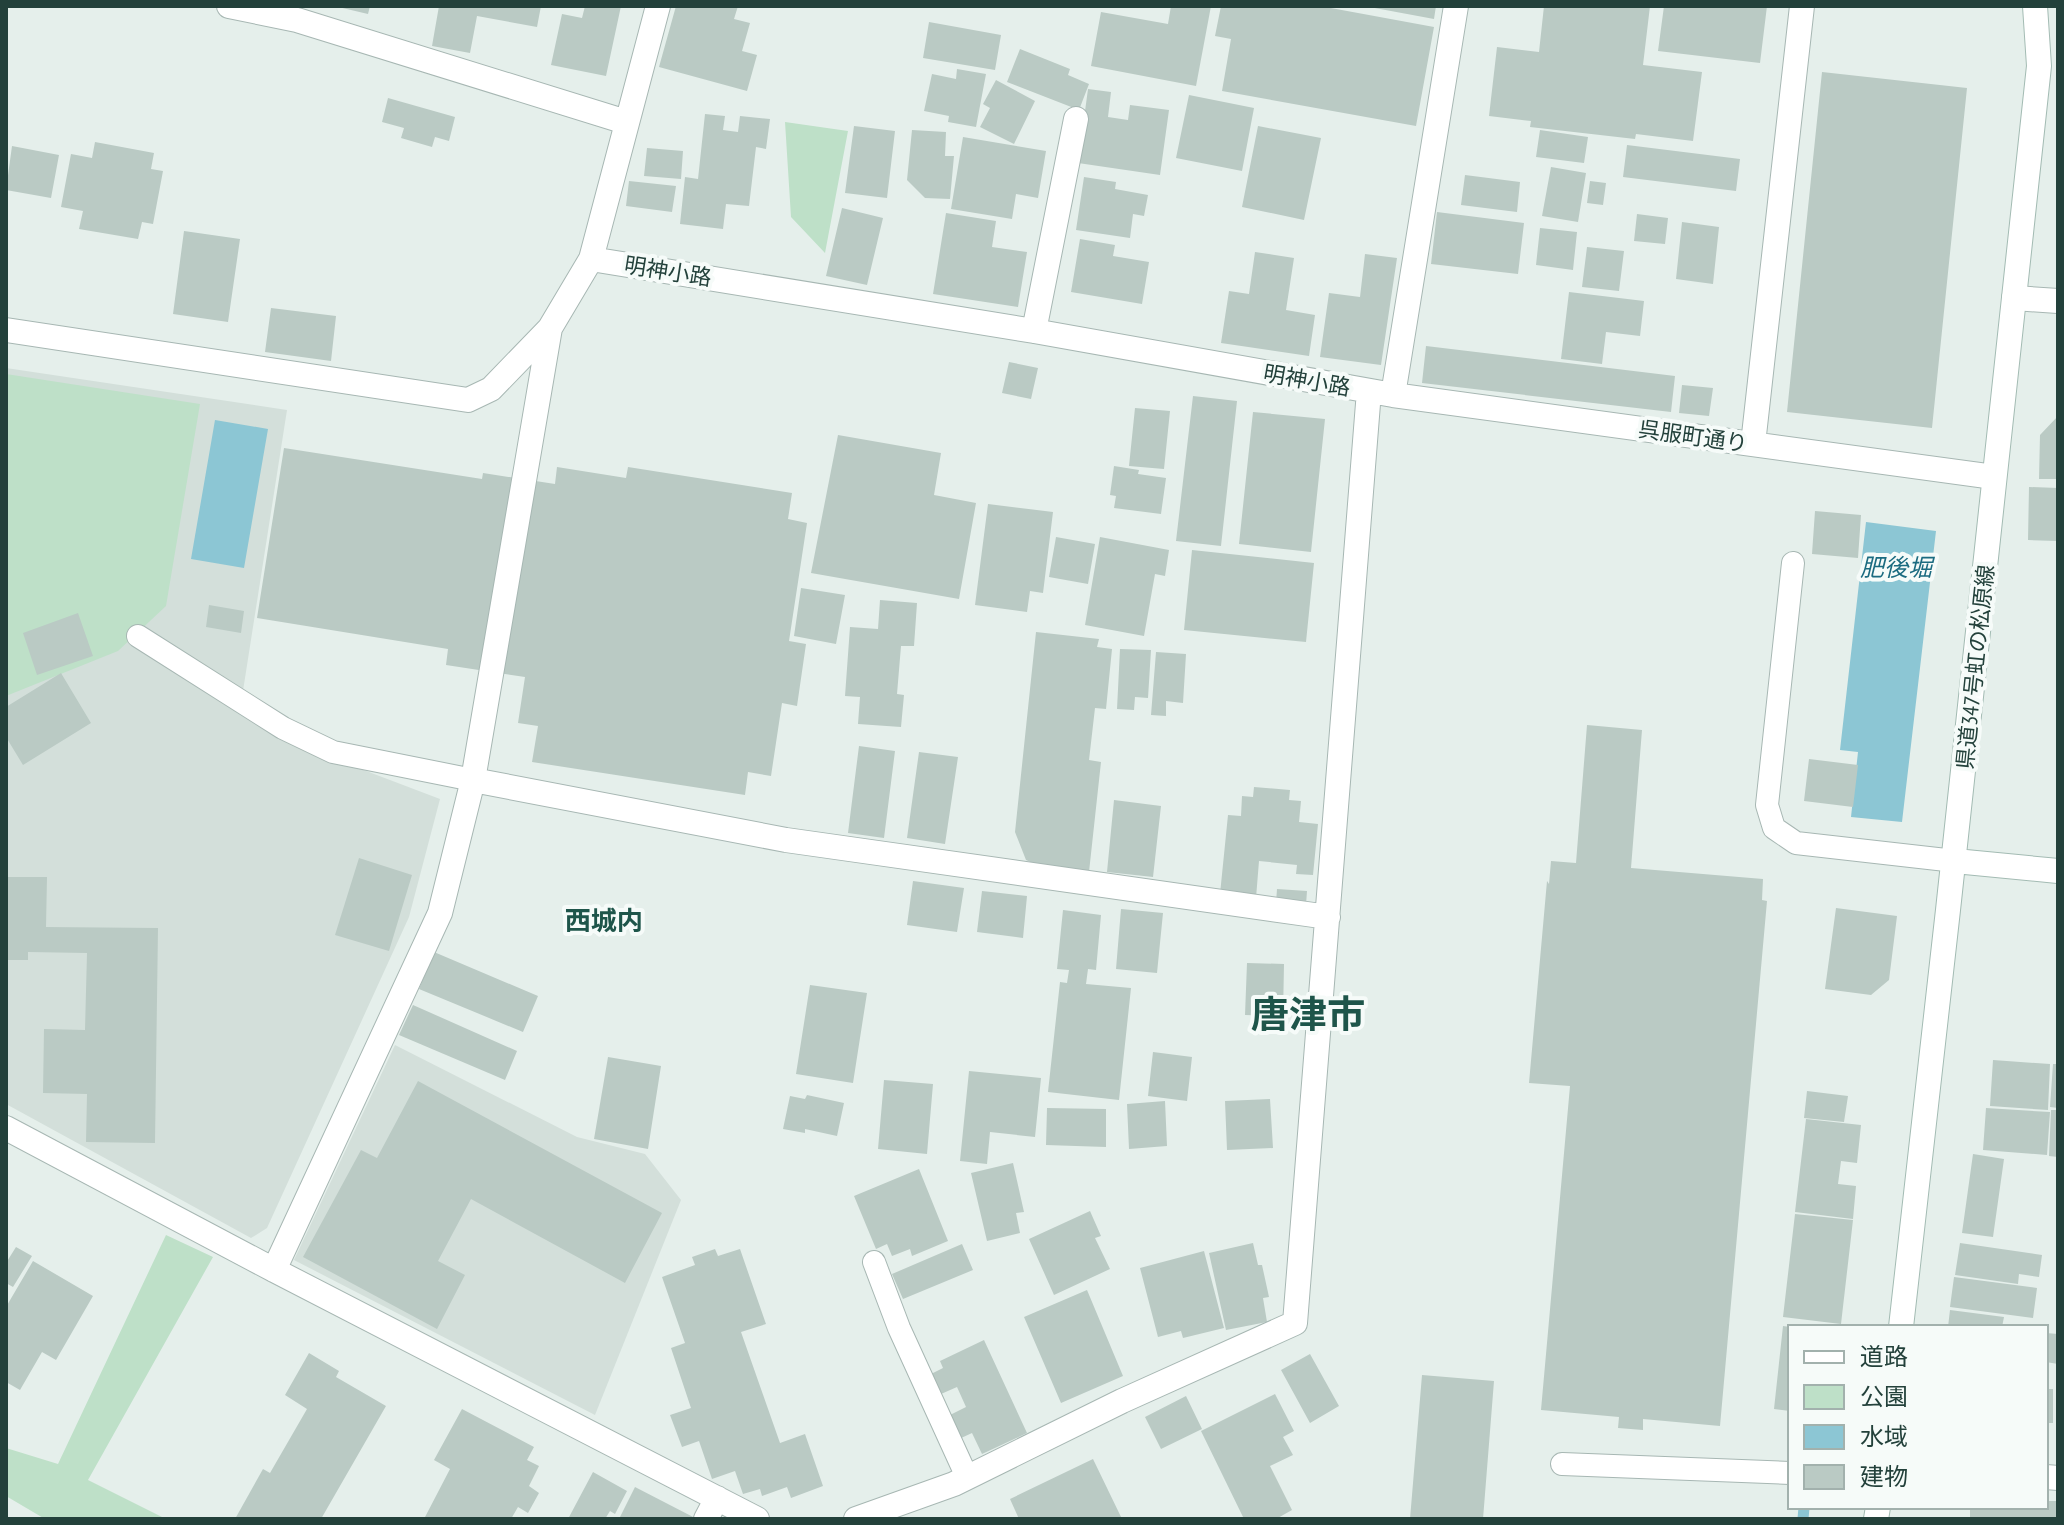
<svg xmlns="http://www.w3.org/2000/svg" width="2064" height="1525" font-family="'PT Sans Narrow','Noto Sans JP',sans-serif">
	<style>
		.built { fill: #d3dfda }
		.green { fill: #bee0c8 }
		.water { fill: #8cc6d4 }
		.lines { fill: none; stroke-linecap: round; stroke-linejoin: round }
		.stream { stroke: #8cc6d4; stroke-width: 11 }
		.building { fill: #bacac4 }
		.service-casing { stroke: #a7b7b3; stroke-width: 24 }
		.minor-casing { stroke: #a7b7b3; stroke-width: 26 }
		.tertiary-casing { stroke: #a7b7b3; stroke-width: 26 }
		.secondary-casing { stroke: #a3bbb3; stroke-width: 26 }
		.service { stroke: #fff; stroke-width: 22 }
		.minor { stroke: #fff; stroke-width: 24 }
		.tertiary { stroke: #fff; stroke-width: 24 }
		.secondary { stroke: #fff; stroke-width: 24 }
		.labels { text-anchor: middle; stroke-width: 8; stroke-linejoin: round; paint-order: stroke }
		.street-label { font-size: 22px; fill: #23413b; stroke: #f6fbf9 }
		.water-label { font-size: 24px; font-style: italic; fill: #1b6b80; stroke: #f6fbf9 }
		.quarter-label { font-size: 26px; font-weight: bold; fill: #1e554a; stroke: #f6fbf9 }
		.town-label { font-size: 38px; font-weight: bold; fill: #1e554a; stroke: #f6fbf9 }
	</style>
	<rect width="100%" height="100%" fill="#e5efeb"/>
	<path class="built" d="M6,368L287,410L240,710L332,758L440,799L409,917L267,1228L251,1238L6,1104Z
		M395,1045L577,1137L645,1154L681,1200L595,1415L294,1260Z"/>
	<path class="green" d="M785,122L848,131L825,253L791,217Z
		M6,374L200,404L166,606L118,651L6,696Z
		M166,1235L213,1257L88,1480L166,1519H45L6,1496V1448L58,1464Z"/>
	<path class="water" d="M215,420L268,429L244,568L191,559Z
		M1866,522L1936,531L1902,822L1851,817L1858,752L1840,750Z"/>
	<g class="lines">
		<path class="stream" d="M1803,1519L1804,1507"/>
	</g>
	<path class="building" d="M334,6H370L368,14Z
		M439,6H541L537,27L477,16L470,53L432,46Z
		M585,6H621L606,76L551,65L562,14L582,18Z
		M676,6H738L734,19L750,23L742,51L757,55L747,91L659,67Z
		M1171,6H1211L1196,86L1091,66L1101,12L1168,24Z
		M1221,6H1320L1434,27L1416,126L1222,91L1231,39L1215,36Z
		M1364,6H1436L1434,19Z
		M1544,6H1650L1643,65L1702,72L1693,141L1636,134L1635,139L1530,127L1531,121L1489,116L1497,47L1539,52Z
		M1664,6H1767L1760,63L1658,51Z
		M929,22L1001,35L995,70L923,58Z
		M1020,49L1070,69L1068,75L1089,84L1079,110L1007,82Z
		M957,69L986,74L976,127L948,122L949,116L924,111L932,74L956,79Z
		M1822,72L1967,88L1932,428L1787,412Z
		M996,80L1035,101L1014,144L980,127L990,108L983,104Z
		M1088,89L1111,92L1108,117L1128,120L1130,105L1169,110L1160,175L1078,163Z
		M1189,95L1254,108L1242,171L1176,158Z
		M388,98L455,117L449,141L435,137L432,147L401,138L404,128L382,122Z
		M705,114L725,116L723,130L738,132L740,116L770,119L766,149L756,147L749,206L726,204L723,229L680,224L685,177L698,179Z
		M854,126L895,131L887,198L845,193Z
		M1258,126L1321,138L1304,220L1242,207Z
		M912,130L946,132L945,156H954L950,199L925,198L907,180Z
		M1540,130L1588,137L1584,163L1536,157Z
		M963,137L1046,151L1038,198L1016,194L1012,219L951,209Z
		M95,142L154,153L151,169L163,171L153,224L142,222L138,239L79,229L83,211L61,207L71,154L92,158Z
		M1627,145L1740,159L1736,191L1623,177Z
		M12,146L59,155L51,198L6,190Z
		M647,148L683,151L681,179L644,176Z
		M1551,167L1586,173L1578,222L1542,216Z
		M1465,175L1520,182L1517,212L1461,205Z
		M1084,177L1116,182L1115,189L1148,195L1144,216L1133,214L1130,238L1076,230Z
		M629,181L676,186L672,212L626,206Z
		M1590,181L1606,183L1603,205L1587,203Z
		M842,208L883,218L867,285L826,276Z
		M1437,212L1524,223L1518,274L1431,264Z
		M946,213L996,221L992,247L1027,252L1018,307L933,294Z
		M1637,214L1668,218L1665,244L1634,241Z
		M1682,222L1719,227L1713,284L1676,279Z
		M1540,228L1577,232L1573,270L1536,265Z
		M184,231L240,239L228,322L173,314Z
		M1080,239L1115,245L1113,256L1149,262L1142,304L1071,292Z
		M1587,247L1624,251L1619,291L1582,287Z
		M1255,252L1294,258L1286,310L1315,315L1309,356L1221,343L1229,291L1249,294Z
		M1365,254L1397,258L1381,365L1320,357L1329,293L1360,297Z
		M1569,292L1644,301L1640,336L1606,332L1602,364L1561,359Z
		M271,308L336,316L331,361L265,352Z
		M1426,346L1675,376L1671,412L1422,383Z
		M1009,362L1038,368L1031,399L1002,393Z
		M1682,385L1713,388L1709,416L1679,413Z
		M1193,396L1237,401L1221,546L1176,541Z
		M1135,408L1170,411L1164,469L1129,466Z
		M1253,412L1325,419L1311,552L1239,544Z
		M2058,416V479H2039L2040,435Z
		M838,435L941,453L934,495L976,503L959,599L811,573Z
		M284,448L482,479L483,473L555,484L557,467L626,478L628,467L792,493L788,519L807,523L789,641L806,644L797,706L782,703L771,776L748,772L745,795L532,762L538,726L518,723L525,677L446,665L448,649L257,618Z
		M1114,466L1139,470L1138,474L1166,478L1161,514L1114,508L1116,496L1110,495Z
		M2029,487L2058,488V541L2028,540Z
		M988,504L1053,512L1043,593L1030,591L1027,612L975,605Z
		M1815,511L1861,515L1858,558L1812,554Z
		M1056,537L1095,544L1088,584L1049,577Z
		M1100,537L1169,550L1165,576L1155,574L1144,636L1085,625Z
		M1192,550L1314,563L1306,642L1184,630Z
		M801,588L845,595L836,644L794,636Z
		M880,600L917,603L914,646H901L897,694L904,695L901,727L858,724L860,697L845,696L850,627L878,629Z
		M209,605L244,611L241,633L206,627Z
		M78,613L93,656L37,675L23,633Z
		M1036,632L1099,639L1097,647L1112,649L1106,709L1095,708L1089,760L1101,762L1089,872L1039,866L1026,860L1015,832Z
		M1120,649L1151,650L1148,698L1135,697L1134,710L1117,709Z
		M1156,652L1186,654L1183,703L1166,701V716L1151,715Z
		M61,673L91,723L23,765L6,737V707Z
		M1587,725L1642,730L1631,868L1763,879L1762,900L1767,901L1720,1426L1643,1419V1430L1618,1428L1619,1417L1541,1410L1570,1086L1529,1083L1547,881L1549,884L1551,861L1576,863Z
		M859,746L895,751L884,838L848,833Z
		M919,752L958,757L945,844L907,838Z
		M1809,759L1858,765L1853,807L1804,801Z
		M1254,787L1290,790L1289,800L1301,801L1299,822L1318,824L1313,875L1296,874L1297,865L1259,861L1256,898L1220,894L1228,815L1241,816L1242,796L1253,797Z
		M1114,800L1161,806L1153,877L1107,872Z
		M359,858L412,875L389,951L335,935Z
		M6,877H47L46,927L158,928L155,1143L86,1142L87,1094L43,1093L44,1029L85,1030L87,953L28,952V960H6Z
		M913,881L964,888L957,932L907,925Z
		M1277,889L1307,891L1306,905L1276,903Z
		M982,891L1027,896L1023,938L977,932Z
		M1836,908L1897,916L1889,980L1871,995L1825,989Z
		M1121,909L1163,913L1157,973L1116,969Z
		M1063,910L1101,915L1096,970L1088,969L1086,984L1131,988L1119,1100L1048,1092L1060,982L1067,983L1069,970L1057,969Z
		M434,952L538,996L523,1032L419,989Z
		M1247,963L1284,964L1283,1016L1245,1015Z
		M810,985L867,993L853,1083L796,1074Z
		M413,1005L517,1051L505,1080L399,1035Z
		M1153,1052L1192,1057L1187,1101L1148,1096Z
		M608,1057L661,1066L648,1149L594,1139Z
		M1993,1060L2050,1064L2048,1110L1990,1106Z
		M2053,1064H2058V1108L2050,1107Z
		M969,1071L1041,1078L1035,1137L990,1132L987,1164L960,1161Z
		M884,1080L933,1084L927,1154L878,1149Z
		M418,1081L662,1213L625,1283L471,1199L438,1261L465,1275L437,1329L303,1257L361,1150L377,1158Z
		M1807,1091L1848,1096L1844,1122L1804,1118Z
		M807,1095L844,1103L837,1136L805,1129V1133L783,1129L790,1096L805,1099Z
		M1270,1099L1273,1148L1227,1150L1225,1101Z
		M1165,1101L1167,1146L1129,1149L1127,1104Z
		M1047,1108L1106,1109V1147L1046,1145Z
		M1986,1108L2050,1112L2047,1155L1983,1150Z
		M2051,1110H2058V1157L2049,1156Z
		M1806,1119L1861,1125L1857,1163L1841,1161L1838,1184L1856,1186L1853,1219L1795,1212Z
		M1973,1154L2004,1159L1993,1237L1962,1233Z
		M1013,1163L1024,1212L1016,1213L1020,1233L987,1241L971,1173Z
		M919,1169L948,1241L912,1256L910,1249L892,1256L887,1244L876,1249L854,1196Z
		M1090,1211L1101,1236L1095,1238L1110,1269L1054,1295L1029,1239Z
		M1795,1214L1853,1220L1841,1324L1783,1317Z
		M1253,1243L1258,1265H1262L1269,1297L1263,1298L1267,1322L1226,1330L1209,1253Z
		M1960,1243L2042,1255L2039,1277L2019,1274L2018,1284L1955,1275Z
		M962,1244L973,1270L903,1299L892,1274Z
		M16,1247L32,1256L13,1287L6,1283V1263Z
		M715,1249L718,1256L740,1249L766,1324L741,1332L780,1443L805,1434L823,1486L791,1498L787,1487L762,1496L760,1489L743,1494L735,1471L712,1479L699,1441L682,1447L670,1415L691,1408L671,1348L685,1343L662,1277L695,1265L692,1257Z
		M1204,1251L1224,1328L1183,1338L1181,1331L1158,1337L1140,1268Z
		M33,1261L93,1296L56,1360L42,1352L20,1390L6,1382V1307Z
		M1954,1277L2037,1288L2033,1318L1950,1307Z
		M1087,1290L1123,1376L1061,1403L1024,1317Z
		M1950,1310L2004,1317L2002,1327H1948Z
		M1783,1326L1790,1327V1411L1774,1409Z
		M2046,1333L2058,1334V1364L2046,1362Z
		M984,1340L1027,1433L982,1454L972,1433L959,1439L948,1416L966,1407L957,1387L941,1394L931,1374L943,1368L940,1361Z
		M309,1353L339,1371L336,1377L386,1406L321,1519H235L263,1469L270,1473L307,1409L285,1395Z
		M1310,1354L1339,1406L1310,1423L1281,1370Z
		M1422,1375L1494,1381L1483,1519H1410Z
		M2046,1389H2053V1423H2046Z
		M1275,1394L1294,1431L1283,1437L1293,1455L1270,1466L1292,1510L1276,1519H1244L1201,1431Z
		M1186,1396L1202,1429L1161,1449L1145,1417Z
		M462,1409L534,1447L527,1460L539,1466L529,1486L539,1493L528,1513L518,1507L511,1519H424L450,1469L434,1460Z
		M1093,1459L1122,1519H1019L1010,1499Z
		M593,1472L627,1491L615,1514L610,1511L605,1519H568Z
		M635,1487L697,1519H619Z
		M2046,1501H2058V1519H1970V1507H2046Z"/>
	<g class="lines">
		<defs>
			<path id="service" d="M1793,563L1767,805L1774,828L1796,843L1955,861
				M138,636L283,728L333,752L473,780
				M874,1262L899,1328L967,1477
				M1562,1464L1790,1473"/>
			<path id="minor" d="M229,6L297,20L626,122
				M591,259L658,6
				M6,330L468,400L491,389L550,328L591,259L1034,331L1393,395L1994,477
				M1034,331L1076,119
				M1393,395L1456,6
				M1753,444L1802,6
				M473,780L786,840L1328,917
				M6,1128L274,1270L757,1519
				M274,1270L440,913L473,780L550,328
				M2046,1477L2058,1478
				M706,1519L717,1498
				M856,1519L954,1484L1122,1401L1295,1323L1369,391"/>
			<path id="tertiary" d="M2014,298L2058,301"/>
			<path id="secondary" d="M1955,861L2058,871
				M1901,1327C1950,907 1993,487 2039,66L2035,6
				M1876,1519L1878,1507"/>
		</defs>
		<use href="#service" class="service-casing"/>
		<use href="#minor" class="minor-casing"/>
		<use href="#tertiary" class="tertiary-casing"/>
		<use href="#secondary" class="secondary-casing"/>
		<use href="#service" class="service"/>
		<use href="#minor" class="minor"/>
		<use href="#tertiary" class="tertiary"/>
		<use href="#secondary" class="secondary"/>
	</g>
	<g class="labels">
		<g class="street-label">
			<text transform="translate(668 271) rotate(9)" y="8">明神小路</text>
			<text transform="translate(1307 380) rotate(10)" y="8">明神小路</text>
			<text transform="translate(1693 436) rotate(8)" y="8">呉服町通り</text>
			<text transform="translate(1975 667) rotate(-84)" y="8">県道347号虹の松原線</text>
		</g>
		<g class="water-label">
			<text x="1896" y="576">肥後堀</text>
		</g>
		<g class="quarter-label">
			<text x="604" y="930">西城内</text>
		</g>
		<g class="town-label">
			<text x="1308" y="1028">唐津市</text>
		</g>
	</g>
	<rect width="2064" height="1525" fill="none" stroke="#23413b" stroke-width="16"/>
	<rect x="1788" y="1325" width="260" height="184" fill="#f6fbf9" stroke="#a2b1ad" stroke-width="2"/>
	<rect x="1804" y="1351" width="40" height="12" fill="#ffffff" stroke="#a2b1ad" stroke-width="2"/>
	<text x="1860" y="1365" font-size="24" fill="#23413b">道路</text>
	<rect x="1804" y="1385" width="40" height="24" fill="#bee0c8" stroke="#a2b1ad" stroke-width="2"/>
	<text x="1860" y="1405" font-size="24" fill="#23413b">公園</text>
	<rect x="1804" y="1425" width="40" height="24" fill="#8cc6d4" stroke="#a2b1ad" stroke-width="2"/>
	<text x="1860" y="1445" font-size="24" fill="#23413b">水域</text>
	<rect x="1804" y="1465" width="40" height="24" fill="#bacac4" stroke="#a2b1ad" stroke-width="2"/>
	<text x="1860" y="1485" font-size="24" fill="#23413b">建物</text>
</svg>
